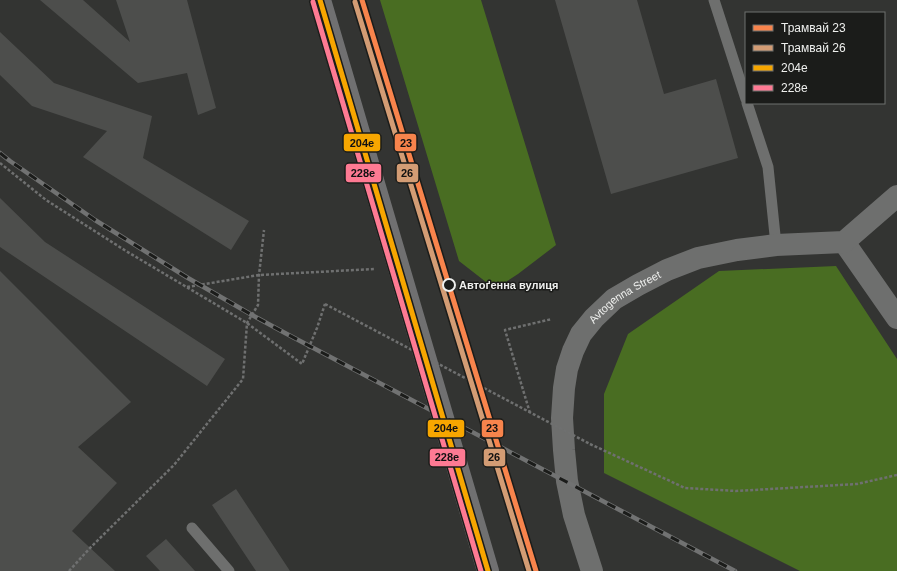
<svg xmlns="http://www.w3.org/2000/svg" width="897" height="571" font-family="Arial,sans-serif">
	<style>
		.forest { fill: #496d22 }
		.building { fill: #4d4e4c }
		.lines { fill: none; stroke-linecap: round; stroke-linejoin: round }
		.path { stroke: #6f7070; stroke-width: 2.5; stroke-dasharray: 3 2; stroke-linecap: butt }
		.service { stroke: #6e6f6e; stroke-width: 11 }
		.tertiary { stroke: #6e6f6e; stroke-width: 22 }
		.secondary { stroke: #707071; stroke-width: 22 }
		.rail-casing { stroke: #717272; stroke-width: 4.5 }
		.rail { stroke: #1b1c1a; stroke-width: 3; stroke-dasharray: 9; stroke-linecap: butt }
		.path-bridge { stroke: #6f7070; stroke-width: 2.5; stroke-dasharray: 3 2; stroke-linecap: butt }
		.bus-1-casing { stroke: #1b1c1a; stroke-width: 8 }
		.bus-2-casing { stroke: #1b1c1a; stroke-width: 8 }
		.bus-1 { stroke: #f7a600; stroke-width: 5 }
		.bus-2 { stroke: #fe7a93; stroke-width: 5 }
		.tram-1-casing { stroke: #1b1c1a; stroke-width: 8 }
		.tram-2-casing { stroke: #1b1c1a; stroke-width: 8 }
		.tram-1 { stroke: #f8844c; stroke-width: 5 }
		.tram-2 { stroke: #d39c74; stroke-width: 5 }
		.stop-dot { fill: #1b1c1a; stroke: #eeefed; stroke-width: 2 }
		.labels { text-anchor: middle; stroke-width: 3; stroke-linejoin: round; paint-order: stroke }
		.stop-label { font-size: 11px; font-weight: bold; fill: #eeefed; stroke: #1b1c1a; text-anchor: start }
		.street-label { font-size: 11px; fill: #eeefed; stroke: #1b1c1a }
		.line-badge { stroke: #1b1c1a; stroke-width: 1.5 }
		.pale-badge-label { font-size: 11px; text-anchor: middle; font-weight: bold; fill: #111 }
	</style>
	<rect width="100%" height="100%" fill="#333432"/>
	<path class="forest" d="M380,0H481L556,245L518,274L495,289L459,261Z
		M836,266L897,359V571H800L604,473V394L628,334L719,271Z"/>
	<path class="building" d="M40,0H83L130,42L116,0H187L216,108L198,115L187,73L138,83Z
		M555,0H637L664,94L716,79L738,158L611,194Z
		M0,32L54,83L152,116L143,158L249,221L231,250L83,157L107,131L32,106L0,75Z
		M0,198L45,242L225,359L207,386L0,247Z
		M0,271L131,402L78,447L117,483L72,531L115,571H0Z
		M236,489L290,571H256L212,505Z
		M166,539L195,571H160L146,556Z"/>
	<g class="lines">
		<path class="path" d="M0,163L46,200L126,251L247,323L302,364L317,328L325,304
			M187,287L259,275L375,269
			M530,413L505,330L552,319
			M590,444L685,488L736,491L857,484L897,475
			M69,571L90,548L174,465L243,379L247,323L258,305L259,275L264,230"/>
		<path class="service" d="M714,0L746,99
			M747,103L768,167L776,245
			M192,528L229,571"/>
		<g class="tertiary">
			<path d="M844,242L897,318"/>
			<path id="s1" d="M592,571L574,515L567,481L564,450L562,418L564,388L567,369L573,351L581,334L594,318L614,299L638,285L667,270L698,258L737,250L776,245L844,242L897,196"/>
		</g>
		<path class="secondary" d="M320,0L488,571"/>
		<defs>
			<path id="rail" d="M0,153L10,161L95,220L188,278L252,315L285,333L735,571"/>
		</defs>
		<use href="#rail" class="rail-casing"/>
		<use href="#rail" class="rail"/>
		<path class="path-bridge" d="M325,304L590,444"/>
		<defs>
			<path id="bus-1" d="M320,0L488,571"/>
			<path id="bus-2" d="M313,2L481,571"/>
		</defs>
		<use href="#bus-1" class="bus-1-casing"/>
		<use href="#bus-2" class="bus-2-casing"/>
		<use href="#bus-1" class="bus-1"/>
		<use href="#bus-2" class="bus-2"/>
		<defs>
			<path id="tram-1" d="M362,0L536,571"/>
			<path id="tram-2" d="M355,2L529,571"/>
		</defs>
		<use href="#tram-1" class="tram-1-casing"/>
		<use href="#tram-2" class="tram-2-casing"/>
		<use href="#tram-1" class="tram-1"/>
		<use href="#tram-2" class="tram-2"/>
	</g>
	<circle class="stop-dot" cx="449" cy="285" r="6"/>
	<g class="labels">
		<g class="stop-label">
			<text x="459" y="289">Автоґенна вулиця</text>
		</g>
		<g class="street-label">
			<text dy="4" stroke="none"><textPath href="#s1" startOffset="302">Avtogenna Street</textPath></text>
		</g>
	</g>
	<g class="line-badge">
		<rect x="343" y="133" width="38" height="19" rx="4" fill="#f7a600"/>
		<rect x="394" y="133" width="23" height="19" rx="4" fill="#f8844c"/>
		<rect x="396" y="163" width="23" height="20" rx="4" fill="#d39c74"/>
		<rect x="345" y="163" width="37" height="20" rx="4" fill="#fe7a93"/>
		<rect x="427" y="419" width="38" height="19" rx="4" fill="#f7a600"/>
		<rect x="481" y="419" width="23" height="19" rx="4" fill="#f8844c"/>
		<rect x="483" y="448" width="23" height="19" rx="4" fill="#d39c74"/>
		<rect x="429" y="448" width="37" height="19" rx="4" fill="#fe7a93"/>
	</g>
	<g class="pale-badge-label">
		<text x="362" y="147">204е</text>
		<text x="406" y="147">23</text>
		<text x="407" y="177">26</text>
		<text x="363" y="177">228е</text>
		<text x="446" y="432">204е</text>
		<text x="492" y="432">23</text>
		<text x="494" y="461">26</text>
		<text x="447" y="461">228е</text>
	</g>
	<rect x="745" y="12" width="140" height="92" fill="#1b1c1a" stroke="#6f706e"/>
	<rect x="753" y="25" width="20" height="6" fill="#f8844c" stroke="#6f706e"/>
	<text x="781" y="32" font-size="12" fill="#eeefed">Трамвай 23</text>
	<rect x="753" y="45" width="20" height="6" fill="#d39c74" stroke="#6f706e"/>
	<text x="781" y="52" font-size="12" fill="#eeefed">Трамвай 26</text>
	<rect x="753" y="65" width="20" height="6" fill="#f7a600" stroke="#6f706e"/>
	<text x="781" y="72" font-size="12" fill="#eeefed">204е</text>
	<rect x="753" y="85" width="20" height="6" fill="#fe7a93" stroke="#6f706e"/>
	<text x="781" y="92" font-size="12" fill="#eeefed">228е</text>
</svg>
